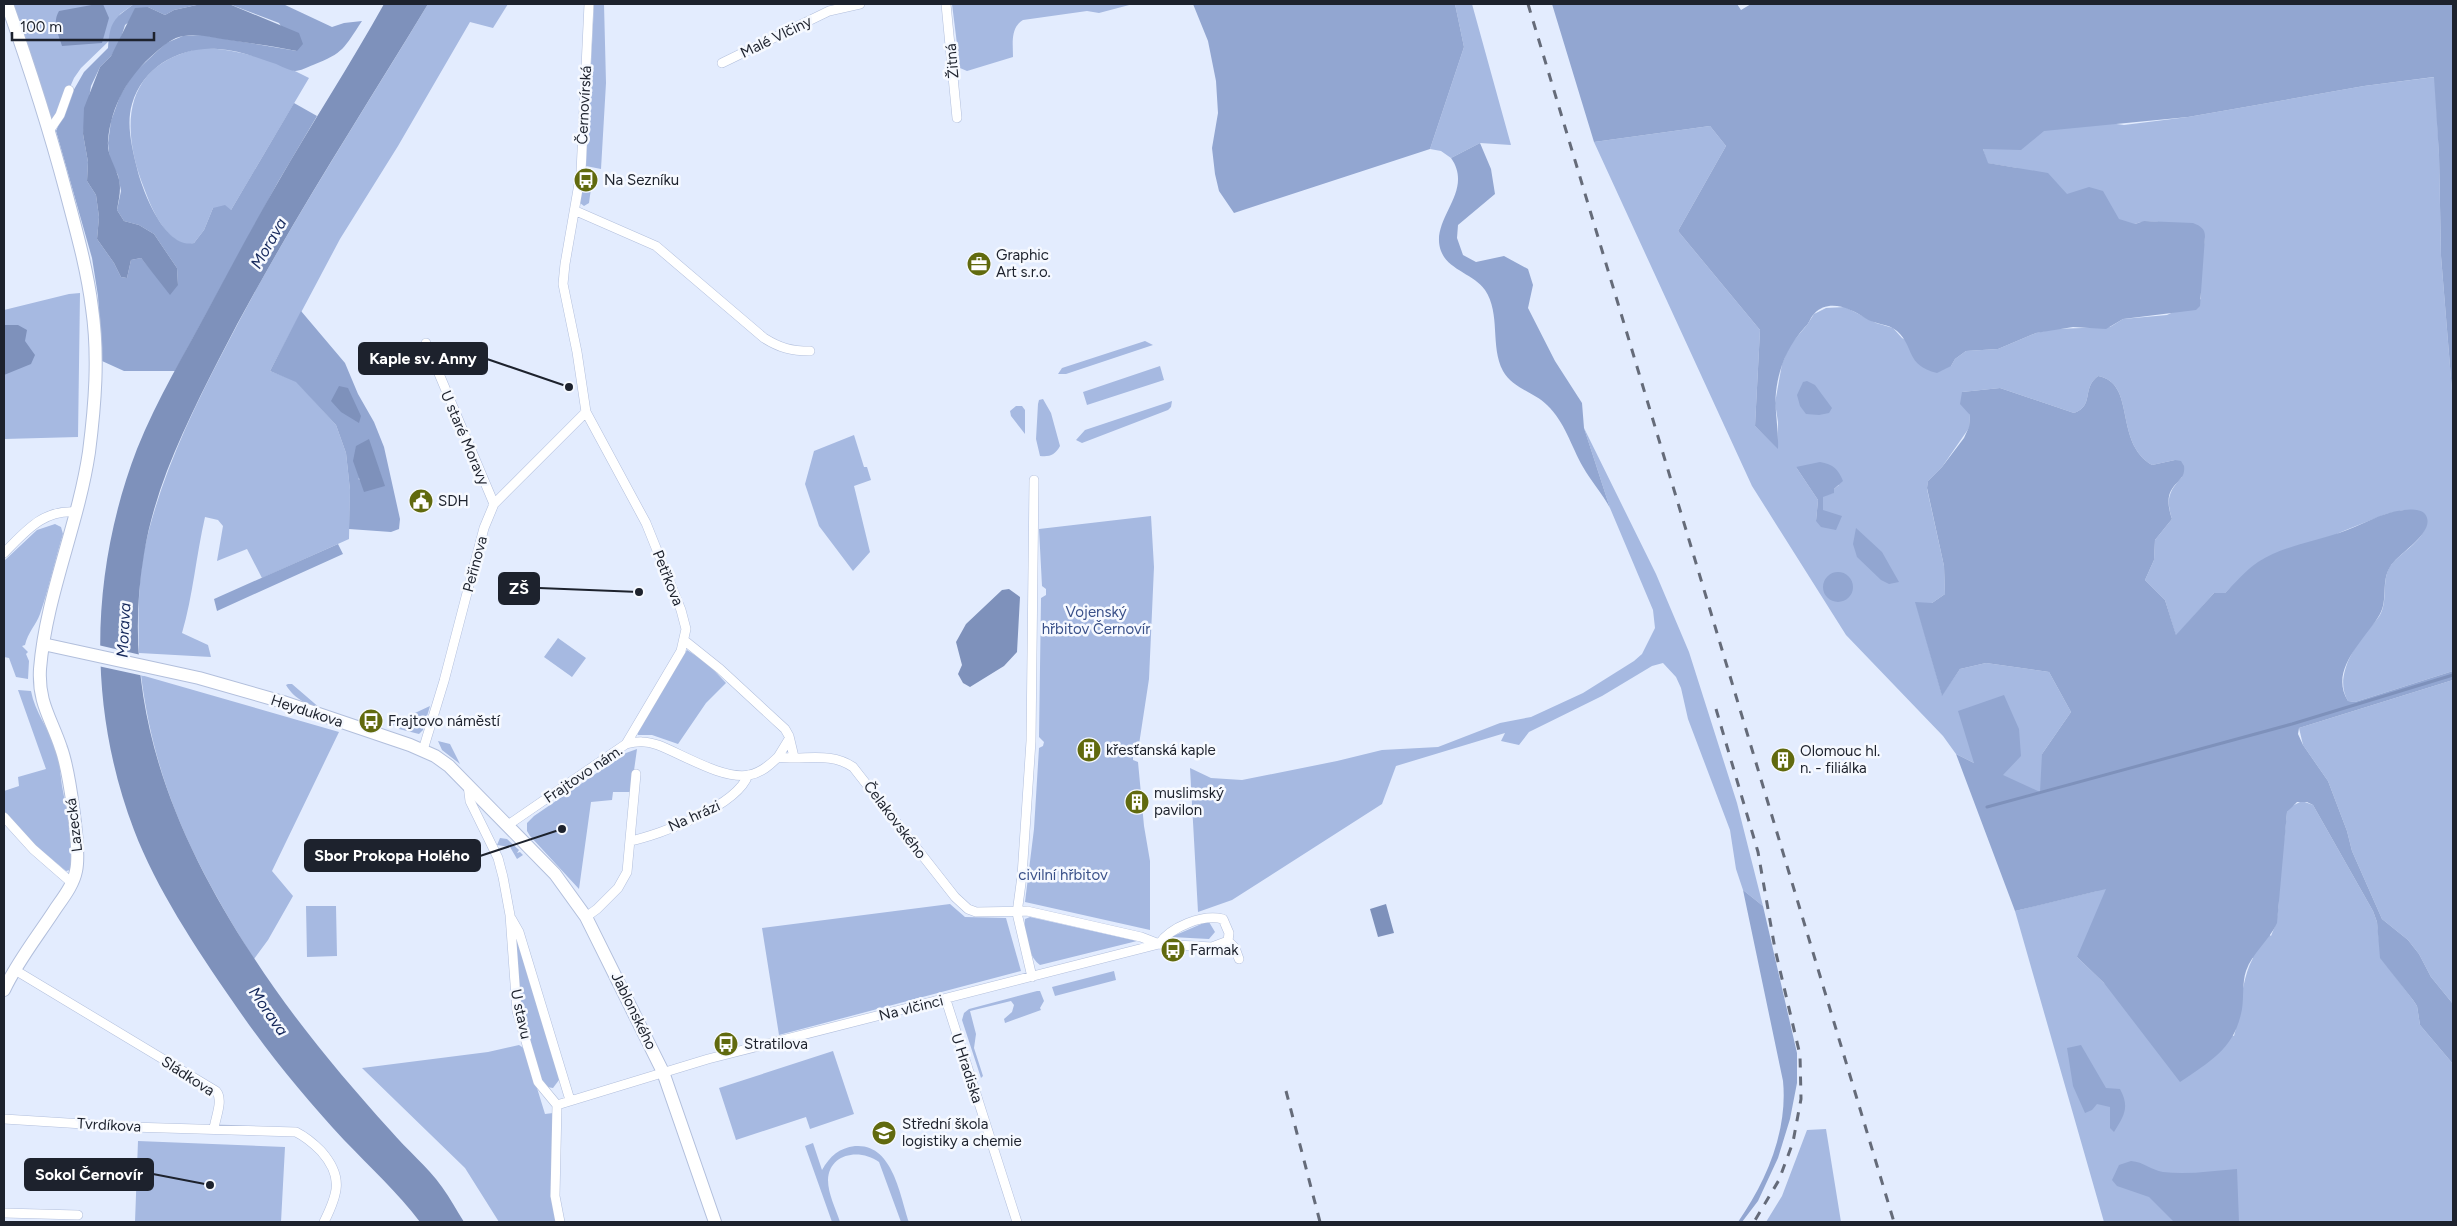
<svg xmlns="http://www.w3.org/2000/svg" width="2457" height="1226" font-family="Figtree,sans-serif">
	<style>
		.green { fill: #a6b9e1; fill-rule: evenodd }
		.forest { fill: #92a6d1; fill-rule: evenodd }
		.water { fill: #7e91bb }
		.pier { fill: #e3ecfe }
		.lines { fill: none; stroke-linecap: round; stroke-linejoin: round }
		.stream { stroke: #7e91bb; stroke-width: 3 }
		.street-casing { stroke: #b2bfdc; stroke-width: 10 }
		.secondary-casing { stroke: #b2bfdc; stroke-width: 14 }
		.street { stroke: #fff; stroke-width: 9 }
		.secondary { stroke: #fff; stroke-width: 12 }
		.rail { stroke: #656b79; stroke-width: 3; stroke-dasharray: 9 9; stroke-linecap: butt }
		.labels { text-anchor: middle; stroke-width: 5; stroke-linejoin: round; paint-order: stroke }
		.street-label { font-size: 15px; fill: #1d222d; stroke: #f6f9ff }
		.poi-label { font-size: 15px; fill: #1d222d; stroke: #f6f9ff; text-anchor: start }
		.park-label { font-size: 15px; fill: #3a5189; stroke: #f6f9ff }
		.water-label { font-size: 16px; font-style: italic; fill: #14275b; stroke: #f6f9ff }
		.leader { fill: none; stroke: #1d222d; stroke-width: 2 }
		.callout-dot { fill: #1d222d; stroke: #f6f9ff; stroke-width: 2 }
		.callout { fill: #1d222d; stroke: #1d222d; stroke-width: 2 }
		.callout-label { font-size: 16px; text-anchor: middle; font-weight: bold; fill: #fff }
	</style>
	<rect width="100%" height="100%" fill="#e3ecfe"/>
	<path class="green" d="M13,4H134L120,14L110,40L81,68L74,78L53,126Z
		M428,4H508L493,28L470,22L398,146L340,239L270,371L296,381L336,425L346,453L350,490L349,539L262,578L247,549L217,561L223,526L218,520L205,517C196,556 193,596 182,633L208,645L211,657L139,653C138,619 138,584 144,551C159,481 190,415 223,352C284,232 359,119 428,4Z
		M594,4H604L606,83L601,169L586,166Z
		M952,4H1133L1099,13L1087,11L1023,20C1010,28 1013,44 1013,57L967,71L960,68Z
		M1455,4H1472L1511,145L1480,143L1451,158L1441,151L1430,149L1464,47Z
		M202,48C239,49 277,61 309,78L231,210L213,208L204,230L194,243C188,245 184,246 179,242C161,231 151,207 144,188C119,124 124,63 202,48Z
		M2435,77L2439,155L2441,256L2453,403V671L2355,702L2348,701C2335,680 2351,652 2364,634C2369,628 2377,621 2381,613C2388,598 2381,579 2391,565C2404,549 2432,537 2425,515L2404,510L2386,514L2341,532L2236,583L2225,593H2214L2176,636L2165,600L2145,580L2154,560L2155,540L2172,519C2166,500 2168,492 2182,477L2175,460L2152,465C2113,442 2137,383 2098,376C2081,389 2095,405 2074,413L2000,388L1962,392L1970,415L1969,428L1942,467L1928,481L1927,489L1944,566L1945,594L1932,603H1916L1942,695L1960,669L1986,663L2049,672L2071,712L2042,754L2271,936C2281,915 2278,896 2280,875C2282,854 2285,833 2287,812L2292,806L2302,801L2313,805L2373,911L2377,922L2381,958L2413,1000L2417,1006L2420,1025L2453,1064V1222H2104L2015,911L2097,891L1974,763L1956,754L1943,736L1846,635L1752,486L1594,142L1710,126L1726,146L1678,231L1760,330L1755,426L1778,448V422L1775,403L1782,364L1790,345L1807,325L1814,314L1826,308L1845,307L1876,323L1893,328L1902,338L1951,366L1955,359L1966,351L1998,349L2036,333L2054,329L2110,327L2123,319L2167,315L2201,299V268L2205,237C2184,230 2157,215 2135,224L2134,248L2017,168L1987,163L1983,149L2027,112L2124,125L2188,117L2364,86ZM1796,467L1839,485L1834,489L1833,493L1823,496V510L1816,521L1818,500ZM2077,957L2253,958C2241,980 2241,1011 2234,1036L2104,983Z
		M586,176H590L592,181L589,203L584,206L580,203L584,179Z
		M80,293L78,437L4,439V310L69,294Z
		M1145,341L1153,345L1066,374H1058L1062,368Z
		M1160,366L1164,380L1087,405L1083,392Z
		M1043,399L1051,413L1060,446C1055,455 1050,457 1040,456L1036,439L1038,404L1039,400Z
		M1172,401L1171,407L1168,410L1082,443L1076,440L1085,430Z
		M1016,406H1022L1025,410V434L1011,416L1010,411Z
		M1584,428L1656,574L1689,652L1737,803L1763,906L1743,890L1736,869L1730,830L1688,719L1681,688L1676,677L1663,663L1652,666L1602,696L1529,732L1519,745L1501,741L1505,733L1396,766L1382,804L1232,900L1198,912L1190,768L1211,778L1242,780L1337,761L1382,750L1438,747L1500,723L1531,717L1583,693L1634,661L1642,654L1655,628L1653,610L1610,508Z
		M854,435L864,467H867L871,480L854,486L870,552L853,571L819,526L805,484L814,451Z
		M1151,516L1154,567L1149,679L1138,751L1133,755V760L1138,762L1144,826L1150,861V930L1025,902L1034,829L1039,748L1043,746L1044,742L1039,737L1041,598L1046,595V589L1042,586L1039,529Z
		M55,524L61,527L63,534C55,560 49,588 40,614C36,625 28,632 25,645L22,646L28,652L26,654L29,661L28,679L16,677L9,658L4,657V561L37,530Z
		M558,638L586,658L572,677L544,657Z
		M687,650L707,663L726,683L706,703L678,744L652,735H638L636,729Z
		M141,675L339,732L272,871L293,896L268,940L254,959C195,865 155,787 141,675Z
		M2453,680V1004L2431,977L2419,954L2408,940L2382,919L2352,851L2347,831L2328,781L2303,745L2299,728Z
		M288,684H292L321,709C306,703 295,700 286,685Z
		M18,690L31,691C35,712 48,728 56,748C60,760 60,773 62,786C67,813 74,842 70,870L66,871L35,845L4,811V791L19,786L18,777L46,769Z
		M430,706L423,730L419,734L399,729L400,726L394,724L393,726L389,725Z
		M438,741L450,744L460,764L442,750Z
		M637,749L631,792H613L612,800L591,802L579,889L530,836L527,831V823L534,816L626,753Z
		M500,838L507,839L519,850L517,853L520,852L523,855L517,859L510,847L497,845Z
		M950,904L965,917L1006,918L1021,971L779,1035L762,928Z
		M306,906H336L337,956L307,957Z
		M1030,917L1137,941L1040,965C1029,958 1023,932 1025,919Z
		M1206,922H1209L1215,932L1209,939L1171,937Z
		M515,941H517L559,1072V1080L553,1088L547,1087L539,1077L518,1003Z
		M1114,971L1116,980L1055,996L1052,987Z
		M1037,991H1040L1044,1001L1040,1008L1041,1010L1005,1023L1004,1019L1012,1012L1014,1005L1011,1001L970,1011L976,1034L974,1048L983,1076L981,1078L962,1020L964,1013L969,1009Z
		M519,1045L525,1049L545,1114L553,1113L561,1222H499L465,1168L362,1068L488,1052Z
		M833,1051L854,1114L810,1129L806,1117L736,1140L719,1088Z
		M1826,1129L1841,1222H1766L1782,1196L1807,1130Z
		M138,1141L285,1147L281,1222H135Z
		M813,1143L822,1170C830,1156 839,1148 855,1146C893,1143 900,1196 909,1222H901L879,1162C860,1148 829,1153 828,1180C828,1194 836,1209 840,1222H832L805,1146Z"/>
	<path class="forest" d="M134,4H201L174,10L165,15L148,7L125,25L119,44L111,56L100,67L91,86L83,134L88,162L87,181L96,195L99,217L97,239L114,263L121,277L127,278L131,260L141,258L152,271L178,285L177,268L154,234L139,225L124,221L117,210L121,191L118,175L110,161L108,143L111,121L120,96L133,74L151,57L166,43L183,36L202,35L297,51L279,23L229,4H283L332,27L344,23L362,21C344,48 344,53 313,65C308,67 300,71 295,71C287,70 278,64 270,62C253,56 236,50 218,49C181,46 143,66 132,104C126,124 132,148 137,168C142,190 165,250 194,243L204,230L213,208L225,205L231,210L294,103L317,116L278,182L175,371H124L102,361L98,296L92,258L56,131L72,93L84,72L108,48C110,22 113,19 134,4Z
		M1193,4H1455L1464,47L1430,149L1234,213L1219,191L1215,174L1212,148L1218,113L1216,81L1208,41Z
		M1552,4H1737L1741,10L1751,4H2453V403L2441,256L2439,155L2434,77L2364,86L2188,117L2044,131L2021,150L1983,149L1988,163L2048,173L2067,194L2089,187L2103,191L2119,219L2135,224L2144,221L2193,223C2201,226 2205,229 2205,237L2200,306L2196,310L2123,319L2106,329L2073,327L2036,333L1998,349L1966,351L1955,359L1951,366L1937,373C1905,365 1915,347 1897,331C1888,323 1875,325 1865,318C1851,309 1829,298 1814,314C1810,318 1809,324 1805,327C1788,346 1779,366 1776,392C1774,410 1779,430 1778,449L1755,426L1760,330L1678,231L1726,146L1710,126L1594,142Z
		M1480,143L1491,169L1495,194L1458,225L1457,238L1463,255L1476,262L1504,256L1528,269L1533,285L1528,308L1555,361L1582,403L1584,428L1610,508C1602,493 1591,481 1583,467C1571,446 1565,422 1547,405C1534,392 1512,388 1503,371C1490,346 1501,314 1485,290C1474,274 1448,270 1441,251C1429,219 1475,192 1451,158Z
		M301,311L345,363L358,394L374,422L384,447L400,519L399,529L391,532L349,529L350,490L346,453L336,425L296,382L270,371ZM379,470L384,486L358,479Z
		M2098,376C2137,383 2113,442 2152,465L2175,460L2181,461L2184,466C2187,486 2159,481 2172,519L2155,540L2154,560L2145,580L2165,600L2176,635L2214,593H2225C2235,583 2246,570 2258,562C2283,546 2312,542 2339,533C2361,526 2381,512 2404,510C2410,509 2421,509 2425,514C2438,532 2398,553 2390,567C2381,581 2388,600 2380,614C2366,639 2328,669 2348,701L2355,702L2453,671V680L2299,728L2298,734L2303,745L2328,781L2347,831L2352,851L2382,919L2408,940L2419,954L2431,977L2453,1004V1064L2420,1025L2417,1006L2413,1000L2380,958L2377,922L2373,911L2313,805L2307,802H2297L2287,812L2277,923C2269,941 2252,953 2246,971C2242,983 2244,997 2242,1009C2235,1048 2211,1061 2180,1082L2104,983L2077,957L2106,889L2015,911L1956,754L1974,763L1958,711L2004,695L2019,729L2021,756L2003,775L2040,792L2042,754L2071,712L2049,672L1986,663L1960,669L1942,696L1915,602L1932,603L1945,594L1944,566L1927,488L1928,481L1942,467L1964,438L1969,427L1970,415L1960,404L1962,392L2000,388L2074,413C2095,405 2081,389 2098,376Z
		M1807,381L1815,385L1832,408L1829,413L1819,415L1806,414L1800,406L1797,395L1803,382Z
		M1820,462C1833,464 1838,469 1843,481L1834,489V493L1823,497V510L1842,516L1836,530L1821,527L1816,521L1818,500L1796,467Z
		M1856,528L1882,552L1899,582L1889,584L1881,580L1857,557L1853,544Z
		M338,544L343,554L217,611L214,599Z
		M1823 587a15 15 0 1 1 30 0a15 15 0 1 1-30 0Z
		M1743,890L1763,906L1797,1053V1083L1790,1119L1778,1158L1758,1201L1742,1222H1738C1766,1182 1788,1131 1783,1081Z
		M2081,1045L2106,1088L2120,1089C2130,1107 2124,1116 2114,1132L2110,1128V1107L2097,1104L2092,1110L2085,1113L2073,1086L2067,1048Z
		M2131,1161C2144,1162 2151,1170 2163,1172C2187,1175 2212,1171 2237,1169L2239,1222H2174L2149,1197L2117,1186L2112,1180L2119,1165Z"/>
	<path class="water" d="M97,4H103L109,18L102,43L62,46C58,33 52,23 59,11Z
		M201,4H229L299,33L303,44L297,51C272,46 247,43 222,39C210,37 197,34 184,36C173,37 163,46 155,53C129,75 111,105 108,141C107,155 114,163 118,176C122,188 119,198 117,210L124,221L139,225L154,234L177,268L178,285L170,295L141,258L131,260L127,278L121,277L114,263L97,239L99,217L96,195L87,181L88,162L83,134L84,108L100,67L111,56L135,8L148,7L165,15L174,10Z
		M384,4H428C357,121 282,236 219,359C188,420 155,485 144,554C119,701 173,834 252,955C292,1017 341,1076 390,1130C407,1150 427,1166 442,1187C450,1198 457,1211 464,1222H420C398,1193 370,1167 344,1140C303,1096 265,1049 231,999C196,948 156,888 134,830C87,707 90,571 137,449C157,399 185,353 210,306C232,265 254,224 277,184C312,123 350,65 384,4Z
		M4,325H18L27,330L25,341L35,355L31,364L4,375Z
		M339,386L348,388L361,416L359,423L341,412L331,401Z
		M369,439L385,486L364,492L353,461L356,446Z
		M1009,589L1020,597L1017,652L1004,666L970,687L963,683L958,674L962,665L956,642L966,624L1002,590Z
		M1386,904L1394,933L1378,937L1370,909Z"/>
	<path class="pier" d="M98,645L141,655L144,676L98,666Z"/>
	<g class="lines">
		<path class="stream" d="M1987,807L2292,724L2453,675"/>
		<defs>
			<path id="street" d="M589,4L581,172L565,264L563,284L577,352L586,412L646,523L681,610L686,629L681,651L626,744
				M946,4L957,118
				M722,63L829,11L860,4
				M49,131L60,115L69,90
				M576,211L656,246L764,338C780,348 791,351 810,351
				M426,343L494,504
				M4,553C26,531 43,509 77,512
				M685,641L720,669L785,729L789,736L794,757
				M789,739L778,757C804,761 829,751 853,767L955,897L968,909L976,912L1027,911L1141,937L1159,944
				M423,750L444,681L484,528L494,504L586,412
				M468,785L470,801L498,858L503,877L510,915L517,1011L538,1082L557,1105
				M4,817L33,849L72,883
				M508,825L626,744C638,741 646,741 658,745C682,754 723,780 749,775C761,773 770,765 778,757
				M630,841C660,835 737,806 748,775
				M586,917L597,909L618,888L627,872L636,774
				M511,918L519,932L570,1100
				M1228,941L1235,948L1239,959
				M15,970L216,1091C224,1100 215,1118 214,1129
				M1032,977L1017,913L1022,876L1031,741L1034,480
				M946,1000L1017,1222
				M557,1105L708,1059L1159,944L1212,947L1228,941L1229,933L1223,919C1202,914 1171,927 1159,944
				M557,1105L555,1196L560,1222
				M4,1119L131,1127L296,1132C306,1137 313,1143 321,1151C344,1177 338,1194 324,1222
				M4,1213L78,1215"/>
			<path id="secondary" d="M43,644L199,678L283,702L410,745L435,756L449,766L555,874L586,917L663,1072L715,1222
				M4,990C17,962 37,937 54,911C62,899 73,886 76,871C81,850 69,770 61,748C51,718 38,703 40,669C46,595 78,526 89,452C95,405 99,356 92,308C87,268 76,230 66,192C49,128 29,66 7,4"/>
		</defs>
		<use href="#street" class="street-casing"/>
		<use href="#secondary" class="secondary-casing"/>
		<use href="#street" class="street"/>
		<use href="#secondary" class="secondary"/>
		<path class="rail" d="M1528,4L1894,1222
			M1716,709L1758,852L1775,949L1800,1055L1801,1099L1793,1142L1779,1180L1754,1222
			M1286,1091L1320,1222"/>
	</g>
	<defs>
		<symbol id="bus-disc" viewBox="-11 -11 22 22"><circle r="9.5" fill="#616a0e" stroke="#f6f9ff"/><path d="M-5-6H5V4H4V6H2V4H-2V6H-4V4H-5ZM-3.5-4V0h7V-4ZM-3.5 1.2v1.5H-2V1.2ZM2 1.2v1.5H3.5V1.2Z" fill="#fff"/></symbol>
		<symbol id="office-disc" viewBox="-11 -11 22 22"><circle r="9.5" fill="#616a0e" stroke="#f6f9ff"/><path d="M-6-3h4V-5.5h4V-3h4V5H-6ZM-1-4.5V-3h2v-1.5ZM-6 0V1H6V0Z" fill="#fff"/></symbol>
		<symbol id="civic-disc" viewBox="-11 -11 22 22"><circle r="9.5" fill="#616a0e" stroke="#f6f9ff"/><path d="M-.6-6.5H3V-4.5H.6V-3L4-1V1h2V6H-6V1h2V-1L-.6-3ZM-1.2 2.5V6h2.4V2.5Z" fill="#fff"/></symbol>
		<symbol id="building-disc" viewBox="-11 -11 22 22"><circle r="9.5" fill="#616a0e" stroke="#f6f9ff"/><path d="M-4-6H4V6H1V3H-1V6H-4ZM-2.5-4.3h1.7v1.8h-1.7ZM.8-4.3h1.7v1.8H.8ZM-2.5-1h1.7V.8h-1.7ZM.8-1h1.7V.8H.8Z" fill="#fff"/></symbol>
		<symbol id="school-disc" viewBox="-11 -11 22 22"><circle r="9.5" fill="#616a0e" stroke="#f6f9ff"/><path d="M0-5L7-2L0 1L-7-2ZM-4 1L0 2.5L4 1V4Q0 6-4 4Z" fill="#fff"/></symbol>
	</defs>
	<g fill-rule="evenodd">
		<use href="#bus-disc" x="572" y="166" width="28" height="28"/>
		<use href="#office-disc" x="965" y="250" width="28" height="28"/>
		<use href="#civic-disc" x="407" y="487" width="28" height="28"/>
		<use href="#bus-disc" x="357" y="707" width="28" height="28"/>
		<use href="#building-disc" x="1075" y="736" width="28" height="28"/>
		<use href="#building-disc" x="1769" y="746" width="28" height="28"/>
		<use href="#building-disc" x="1123" y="788" width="28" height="28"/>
		<use href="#bus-disc" x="1159" y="936" width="28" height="28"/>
		<use href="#bus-disc" x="712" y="1030" width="28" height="28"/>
		<use href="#school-disc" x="870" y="1119" width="28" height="28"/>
	</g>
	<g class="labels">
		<g class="street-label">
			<text transform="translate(776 37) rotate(-26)" y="5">Malé Vlčiny</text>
			<text transform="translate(952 61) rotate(-95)" y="5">Žitná</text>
			<text transform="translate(584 105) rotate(-87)" y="5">Černovírská</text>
			<text transform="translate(465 438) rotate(67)" y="5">U staré Moravy</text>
			<text transform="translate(475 564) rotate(-75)" y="5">Peřinova</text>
			<text transform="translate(668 578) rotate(68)" y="5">Petřkova</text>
			<text transform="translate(307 711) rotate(18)" y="5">Heydukova</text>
			<text transform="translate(583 774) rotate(-34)" y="5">Frajtovo nám.</text>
			<text transform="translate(694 816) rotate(-24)" y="5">Na hrázi</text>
			<text transform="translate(895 820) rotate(53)" y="5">Čelakovského</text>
			<text transform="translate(74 825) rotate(-97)" y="5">Lazecká</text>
			<text transform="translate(911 1008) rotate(-14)" y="5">Na vlčinci</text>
			<text transform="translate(634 1011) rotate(64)" y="5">Jablonského</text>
			<text transform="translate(521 1014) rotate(78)" y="5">U stavu</text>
			<text transform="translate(967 1068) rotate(72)" y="5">U Hradiska</text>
			<text transform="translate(188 1076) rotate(33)" y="5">Sládkova</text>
			<text transform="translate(109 1125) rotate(3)" y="5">Tvrdíkova</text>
		</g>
		<g class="poi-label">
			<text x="604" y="185">Na Sezníku</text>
			<text x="996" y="260">Graphic<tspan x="996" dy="17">Art s.r.o.</tspan></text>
			<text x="438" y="506">SDH</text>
			<text x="388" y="726">Frajtovo náměstí</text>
			<text x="1106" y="755">křesťanská kaple</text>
			<text x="1800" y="756">Olomouc hl.<tspan x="1800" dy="17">n. - filiálka</tspan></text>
			<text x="1154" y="798">muslimský<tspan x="1154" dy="17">pavilon</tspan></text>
			<text x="1190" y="955">Farmak</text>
			<text x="744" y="1049">Stratilova</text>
			<text x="902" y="1129">Střední škola<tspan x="902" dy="17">logistiky a chemie</tspan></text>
		</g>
		<g class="park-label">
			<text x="1096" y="617">Vojenský<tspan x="1096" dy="17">hřbitov Černovír</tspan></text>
			<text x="1063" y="880">civilní hřbitov</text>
		</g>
		<g class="water-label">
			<text transform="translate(268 243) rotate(-60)" y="6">Morava</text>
			<text transform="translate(123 630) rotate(-87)" y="6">Morava</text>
			<text transform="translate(269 1011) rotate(55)" y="6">Morava</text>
		</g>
	</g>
	<path class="leader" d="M569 387L487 359M639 592L539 588M562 829L480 856M210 1185L153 1174"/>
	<g class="callout-dot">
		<circle cx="569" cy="387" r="5"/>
		<circle cx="639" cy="592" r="5"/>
		<circle cx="562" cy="829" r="5"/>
		<circle cx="210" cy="1185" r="5"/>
	</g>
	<g class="callout">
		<rect x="359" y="343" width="128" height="31" rx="5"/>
		<rect x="499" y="573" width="40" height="31" rx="5"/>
		<rect x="305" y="840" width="175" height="31" rx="5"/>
		<rect x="25" y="1159" width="128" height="31" rx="5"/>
	</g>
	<g class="callout-label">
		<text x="423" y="364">Kaple sv. Anny</text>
		<text x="519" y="594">ZŠ</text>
		<text x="392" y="861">Sbor Prokopa Holého</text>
		<text x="89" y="1180">Sokol Černovír</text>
	</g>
	<rect width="2457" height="1226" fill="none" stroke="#1d222d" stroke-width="10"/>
	<path d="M12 32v8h142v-8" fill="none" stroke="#1d222d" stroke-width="2.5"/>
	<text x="20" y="32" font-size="15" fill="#1d222d" stroke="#f6f9ff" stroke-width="4" paint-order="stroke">100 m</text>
</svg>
